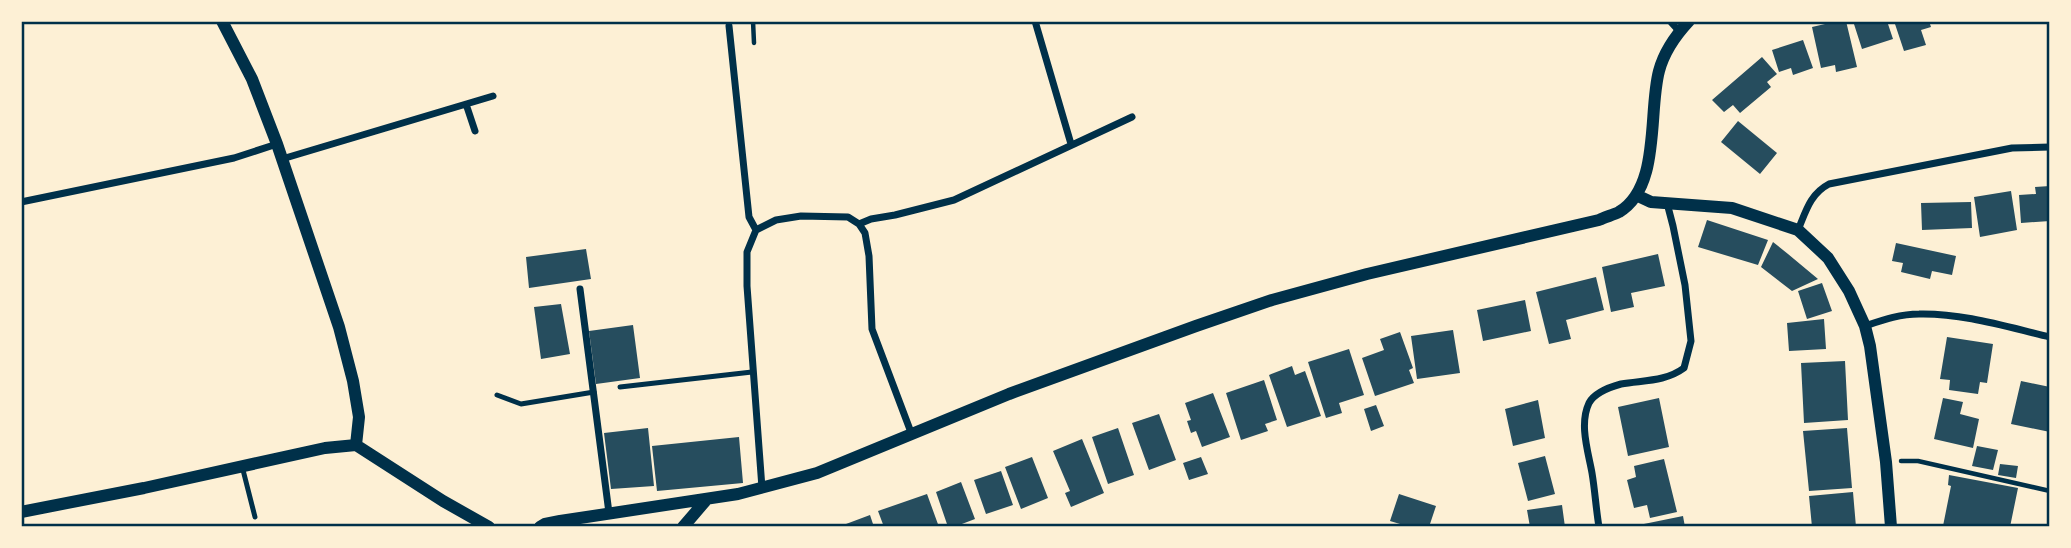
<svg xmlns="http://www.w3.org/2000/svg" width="2071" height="548" font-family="Inter,sans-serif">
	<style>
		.building { fill: #264d5e }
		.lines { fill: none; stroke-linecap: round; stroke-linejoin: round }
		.path { stroke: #003049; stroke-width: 4.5 }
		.service { stroke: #003049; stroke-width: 5 }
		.minor { stroke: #003049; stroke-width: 7 }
		.tertiary { stroke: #003049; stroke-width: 12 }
		.neatline { fill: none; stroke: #003049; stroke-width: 2.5 }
	</style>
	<rect width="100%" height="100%" fill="#fdf0d5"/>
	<path class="building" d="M1838,21H1846L1857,67L1836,72L1835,65L1821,68L1812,27Z
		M1853,21H1887L1893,39L1862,49Z
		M1894,21H1929L1931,27L1921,30L1926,45L1904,51Z
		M1803,40L1813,68L1793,75L1791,68L1779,72L1772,50Z
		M1762,57L1777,74L1767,82L1771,87L1740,113L1733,105L1724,112L1712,100Z
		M1738,121L1777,153L1760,174L1721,142Z
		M2050,186V221L2021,223L2019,195L2036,194L2035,187Z
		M2011,191L2017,230L1980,237L1974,197Z
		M1971,202L1972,228L1922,230L1921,203Z
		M1707,220L1768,240L1758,265L1698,247Z
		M1773,242L1788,254L1818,279L1792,291L1761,267Z
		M1896,243L1956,256L1952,275L1932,271L1930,279L1901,272L1903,263L1892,261Z
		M586,249L591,279L529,288L526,257Z
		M1658,254L1665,286L1631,293L1634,307L1611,312L1602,267Z
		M1596,277L1604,310L1566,320L1571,339L1549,344L1536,292Z
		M1822,283L1832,311L1807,319L1798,291Z
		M1525,300L1531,331L1483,341L1477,310Z
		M561,304L570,354L541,359L534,307Z
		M1824,319L1826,349L1789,351L1787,323Z
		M633,325L640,378L596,384L589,331Z
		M1453,330L1460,373L1417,379L1411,336Z
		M1400,332L1413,368L1409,370L1414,383L1375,396L1362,358L1384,350L1380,339Z
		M1947,337L1993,344L1987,383L1980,382L1978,394L1949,390L1950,380L1940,379Z
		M1349,349L1364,395L1339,403L1342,413L1326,418L1308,362Z
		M1845,361L1848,420L1804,423L1801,363Z
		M1292,366L1295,375L1305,371L1321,416L1287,427L1269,375Z
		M1264,380L1277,420L1265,424L1268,431L1241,440L1226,393Z
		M2021,381L2050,387V432L2011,424Z
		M1213,393L1230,437L1202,447L1196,431L1191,433L1187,421L1191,420L1185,403Z
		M1659,398L1669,447L1628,456L1618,407Z
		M1943,398L1963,402L1960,414L1979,419L1973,448L1934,439Z
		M1538,400L1545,438L1513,446L1505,409Z
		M1376,405L1384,426L1371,431L1364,409Z
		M1159,414L1176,460L1149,470L1132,423Z
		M648,428L654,486L611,489L604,433Z
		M1118,428L1134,475L1108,484L1092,437Z
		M1847,428L1852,488L1809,491L1803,431Z
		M739,437L743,483L657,491L652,446Z
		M1082,439L1104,493L1071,507L1065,493L1070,491L1053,451Z
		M1977,446L1998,450L1993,470L1972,466Z
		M1545,456L1555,494L1528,501L1518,463Z
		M1032,457L1048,498L1021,509L1005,467Z
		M1201,457L1208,474L1189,480L1183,463Z
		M1664,459L1677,512L1650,518L1647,505L1634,508L1627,480L1636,477L1634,466Z
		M2000,464L2018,466L2016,478L1998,475Z
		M1001,471L1013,505L986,514L974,480Z
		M1949,475L2018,488L2010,527L1943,526L1951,486L1948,485Z
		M961,482L975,519L954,527H948L936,492Z
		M1853,492L1856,527H1812L1809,496Z
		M927,494L939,527H884L878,511Z
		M1399,494L1436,506L1429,527H1410L1390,521Z
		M1562,505L1565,527H1530L1527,510Z
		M870,515L874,527H838Z
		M1683,516L1685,527H1634V526Z"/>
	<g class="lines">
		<path class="path" d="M753,21L754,43
			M1901,461H1918L2050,491"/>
		<path class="service" d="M620,387L752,372
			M497,395L521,404L594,392
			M242,466L255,517"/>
		<path class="minor" d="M1035,21L1071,144
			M1670,21L1679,31
			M729,26L749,217L756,230
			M466,104L475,131
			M282,159L493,96
			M21,202L234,158L277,144
			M859,224L871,219L895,215L954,200L1132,117
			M1798,230C1806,211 1810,194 1829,184L2012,148L2050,147
			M580,289L609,513
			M1865,326C1883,320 1900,314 1919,314C1963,313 2007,327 2050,337
			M762,488L747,286V252L756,230L776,220L801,216L848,217L859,224L865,233L869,256L872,329L912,435
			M1599,527C1596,509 1595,491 1592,473C1588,451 1579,424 1589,403C1595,392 1610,387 1621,384C1643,380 1665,382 1684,368L1691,341L1685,285L1673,226L1667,203"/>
		<path class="tertiary" d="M222,21L252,79L277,144L339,327L353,381L359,417L356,445
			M1636,195L1651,202L1732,208L1798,230L1828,258L1849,291L1865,326L1870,346L1886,462L1891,527
			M356,445L443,501L489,527
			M21,512L144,488L325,448L356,445
			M540,527L545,524L560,521L738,494L817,473L1009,394L1196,326L1272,300L1367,274L1599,220C1605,217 1613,215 1619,212C1661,187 1648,112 1659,71C1664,52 1675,36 1689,21
			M683,527L707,499"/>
	</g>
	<rect width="2071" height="548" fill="none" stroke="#fdf0d5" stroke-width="46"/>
	<rect x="23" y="23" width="2025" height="502" class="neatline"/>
</svg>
